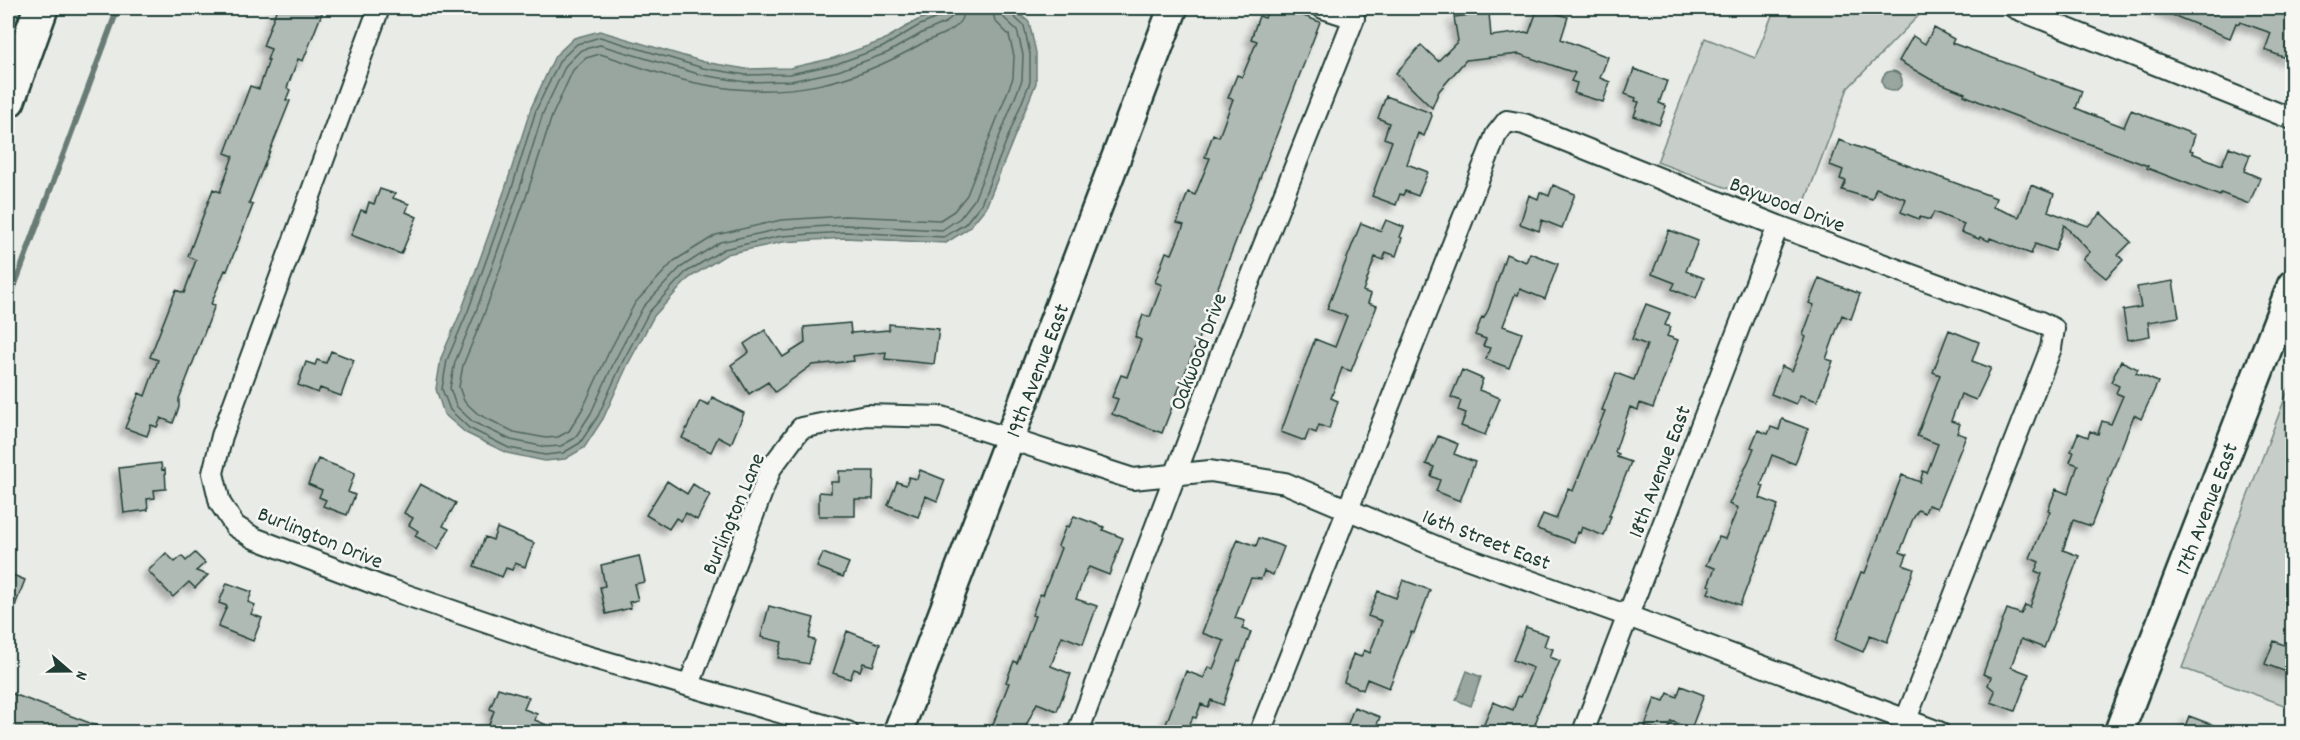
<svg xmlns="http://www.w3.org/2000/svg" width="2300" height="740" font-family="Dekko,sans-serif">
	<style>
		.green { fill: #c7cec9; stroke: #73867e; stroke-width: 1.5 }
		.water { fill: #99a6a0; stroke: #687c75; stroke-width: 1.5 }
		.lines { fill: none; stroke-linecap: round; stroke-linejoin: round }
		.shore { stroke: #50675f; stroke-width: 1.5 }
		.stream { stroke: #687c75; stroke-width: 6 }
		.building { fill: #b0bab5; stroke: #1f3d34; stroke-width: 1.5; filter: url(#shadow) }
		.street-casing { stroke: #1f3d34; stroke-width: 24 }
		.secondary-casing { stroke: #1f3d34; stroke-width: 33 }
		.highway-casing { stroke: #1f3d34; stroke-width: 38 }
		.street { stroke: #f6f6f2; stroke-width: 20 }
		.secondary { stroke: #f6f6f2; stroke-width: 28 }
		.highway { stroke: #f6f6f2; stroke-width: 33 }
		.labels { text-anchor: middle; stroke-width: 5; stroke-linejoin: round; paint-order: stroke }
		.street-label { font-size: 22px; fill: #1f3d34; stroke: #f6f6f2 }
	</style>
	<defs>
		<filter id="shadow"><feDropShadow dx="-5.5" dy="5.5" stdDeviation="3" flood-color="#0004"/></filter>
	</defs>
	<rect width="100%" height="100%" fill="#e9ebe7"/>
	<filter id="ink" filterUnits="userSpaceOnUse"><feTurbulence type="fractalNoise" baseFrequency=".0167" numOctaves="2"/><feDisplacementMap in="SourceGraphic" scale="12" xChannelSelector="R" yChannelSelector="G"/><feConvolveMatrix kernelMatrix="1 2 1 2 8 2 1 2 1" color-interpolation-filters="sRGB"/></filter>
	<g filter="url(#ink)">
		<path class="green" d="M8,8H21L8,46Z
			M1775,8H1926L1848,88L1800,215L1657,162L1705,38L1755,58Z
			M2292,380V708L2182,668Z"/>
		<path class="water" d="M947,8H1012L1029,22L1036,53V83L986,207L969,228L946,243L845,238L783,242L727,254L689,278L654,316L628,364L603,419L584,448L565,459L545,461L507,453L466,433L444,414L436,389L441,358L462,309L505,189L531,108L555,56L574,38L600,31L704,62L746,69L790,68L834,58L882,41L916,21Z
			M1882 81a10 10 0 1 1 20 0a10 10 0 1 1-20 0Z
			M1467,671L1481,677L1471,706L1456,700Z"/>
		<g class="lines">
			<path class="shore" d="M947,8L944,15L918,26L883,47L836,64L790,74L746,75L703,68L600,37L577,44L560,60L536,110L511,191L468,311L447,360L442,389L450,410L469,428L509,448L545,455L563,453L580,443L598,416L623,361L649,312L685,273L724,249L781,236L845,232L944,237L965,224L981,204L1030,82V54L1024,26L1011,14L1009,8
				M954,8L953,15L947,22L922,33L887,53L838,71L791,81L746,82L702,75L600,45L581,50L566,65L543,113L518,194L475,314L455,362L450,388L456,406L473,422L511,440L546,447L561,446L575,438L591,413L616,358L643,307L680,268L720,242L780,229L845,225L942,230L960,218L974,200L1022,80L1023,55L1017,30L1004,18L1001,8
				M964,8C963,32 939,34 921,44C851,85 782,100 701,84C667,78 633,64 600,54L586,58L573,70L552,116L526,197L483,317L463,365L459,387L464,401L478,414L514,432L546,438L558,437L569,431L583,408L608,354L635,303L674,261L716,235L781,220L845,216L940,220L954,211L967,195L1013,78L1014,56L1009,35L995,21L992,8"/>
			<path class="stream" d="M8,303L118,8"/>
		</g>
		<path class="building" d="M277,8H324L303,61L298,59L287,88L290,90L286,100L290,101L249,203L253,205L227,271L225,270L211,304L215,305L179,399V407L173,423L161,418L157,427L151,425L147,436L125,428L139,393L145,396L158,360L150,357L176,290L184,293L196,260L188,256L213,189L220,192L233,156L225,153L250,86L259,89L269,60H267L271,49L263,46Z
			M1269,8H1282L1320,22L1162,433L1112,414L1118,399L1112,397L1121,375L1127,377L1141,340L1135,337L1143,315L1150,317L1162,285L1155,282L1166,252L1172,254L1184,225L1177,223L1188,192L1195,195L1210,158L1205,157L1213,134L1219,137L1233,99L1228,98L1237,75L1242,77L1257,41L1251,39L1259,16L1265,18Z
			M1538,8L1568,17L1561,39L1608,57L1600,78L1610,82L1603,102L1574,93L1577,83L1571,81L1575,73L1519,54L1466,60L1439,91L1432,108L1396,73L1421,45L1438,61L1458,41L1454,17L1489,13L1491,36L1525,32L1529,33Z
			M2155,8H2274L2292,15V46L2288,59L2265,50L2271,33L2240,22L2239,24L2236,23L2230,38Z
			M1934,28L1954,39L1952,43L2082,91L2076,108L2090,114L2124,127L2131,110L2195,135L2190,150L2193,151L2192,153L2222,165L2229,147L2250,155L2244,171L2260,178L2249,204L2221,193L2220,196L2147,168L2148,166L1997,109L1964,95L1965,93L1930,79L1899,61L1913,36L1925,44Z
			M1634,69L1667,81L1659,103L1666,106L1659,125L1634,116L1639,102L1635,101L1636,98L1625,94Z
			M1386,96L1431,113L1432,116L1424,136L1418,133L1407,164L1428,172L1418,196L1405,191L1403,195L1400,194L1396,205L1372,196L1392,141L1384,138L1389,123L1378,118Z
			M1839,140L1996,198L1993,207L2019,217L2031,185L2054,194L2048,211L2088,226L2101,213L2131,242L2118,255L2123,260L2106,278L2083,259L2090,252L2064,225L2055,251L2035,244L2031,254L1990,238L1989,241L1980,237L1979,239L1961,232L1964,224L1934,212L1930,220L1920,217L1919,219L1901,212L1906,199L1876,188L1872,199L1842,190L1846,181L1840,179L1843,170L1830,165Z
			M1553,185L1575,194L1562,228L1542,220L1539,231L1520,224L1529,195L1538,199L1540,192L1549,196Z
			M380,189L395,194L393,198L409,204L406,212L417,217L401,254L351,235L361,210L366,212L369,202L374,204Z
			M1386,220L1404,227L1400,237L1402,238L1396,256L1386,252L1383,260L1375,257L1363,291L1371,294L1368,303L1377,306L1351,371L1342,368L1331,398L1338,401L1329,429L1319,425L1316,433L1309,430L1305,441L1281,432L1315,339L1335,347L1347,316L1327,309L1361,223L1381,231Z
			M1669,230L1698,241L1686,271L1704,278L1696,299L1672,289L1675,283L1652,274Z
			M1530,253L1558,264L1545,299L1520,289L1518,295L1515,294L1503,326L1522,333L1509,368L1486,359L1490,348L1483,346L1486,339L1475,335L1482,317L1484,318L1489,308L1506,254L1526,262Z
			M1819,278L1860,294L1851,319L1842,315L1826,359L1833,361L1817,401L1800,395L1796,404L1771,394L1782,366L1792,371L1806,337L1803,335L1814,305L1809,303Z
			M2173,281L2179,317L2148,322L2150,336L2128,340L2123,310L2141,307L2137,287Z
			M1646,304L1670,313L1665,325L1671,327L1667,336L1678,340L1653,408L1640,403L1638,410L1630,407L1615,452L1619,454L1617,457L1631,462L1609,516H1611L1604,536L1582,527L1580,533L1578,532L1574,542L1537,529L1543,514L1556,519L1568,489L1573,491L1605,411L1602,410L1616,373L1634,380L1647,345L1632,339Z
			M850,323L851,333L889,330V324L939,329L934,364L885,359L886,352L853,356L854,361L812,365L775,392L768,382L749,394L731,365L749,352L744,344L765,330L783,357L805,343L804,327Z
			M1949,330L1979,342L1972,361L1991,368L1976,400L1961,394L1951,421L1960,424L1957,433L1966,436L1937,508L1928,505L1925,513L1918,510L1912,521L1900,552L1907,555L1903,565L1914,569L1887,642L1870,635L1863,652L1835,640L1861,572L1865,573L1902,475L1920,482L1923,471L1927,473L1938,444L1917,436L1940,375L1933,372Z
			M331,351L354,360L341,396L320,388L318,393L298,385L306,362L315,365L317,360L326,363Z
			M2121,361L2138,369L2136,373L2158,382L2141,419L2134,415L2091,526L2073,520L2063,550L2079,556L2044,648L2021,639L2011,667L2029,674L2015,711L1991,702L1995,691L1988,685L1991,677L1983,674L2007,609L2021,614L2025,605L2030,607L2042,574L2035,571L2039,562L2030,558L2050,511L2048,510L2056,489L2068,494L2078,465L2070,462L2074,452L2071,451L2078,433L2088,437L2090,431L2098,434L2102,421L2111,424L2123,396L2116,393L2119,386L2111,382Z
			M1462,370L1483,379L1479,390L1500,398L1485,435L1461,426L1466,413L1458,410L1461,401L1451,397Z
			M712,397L744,413L731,444L718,437L711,452L682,438L700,401L709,405Z
			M1782,419L1808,429L1795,464L1772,455L1761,485L1764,486L1760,498L1778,505L1740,605L1708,593L1711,586L1708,585L1715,568L1706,565L1719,537L1725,539L1738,508L1729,504L1750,458L1754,448L1751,447L1758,430L1768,434L1771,427L1779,430Z
			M1438,436L1458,444L1454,454L1475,462L1460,501L1436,491L1440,480L1431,476L1434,467L1426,464Z
			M318,459L355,473L348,492L355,495L347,515L323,506L326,500L319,497L322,490L308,484Z
			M161,463L162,470L165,469L166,489L154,490L155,498L147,499L148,510L124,513L119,468Z
			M920,470L945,480L937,501L926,496L918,517L888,505L897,482L906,485L909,477L917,479Z
			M839,471H874L873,499H855V516H819V492L831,493V482H839Z
			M667,481L687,494L693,484L710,495L697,520L686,513L681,521L676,518L669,529L646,515Z
			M420,484L456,503L443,526L449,529L438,549L415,536L418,531L409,525L413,518L404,513Z
			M1074,516L1104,527L1103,530L1123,538L1109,575L1089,567L1087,570L1076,599L1097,606L1083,644L1062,636L1051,666L1071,674L1057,711L1037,703L1023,732H990L1009,683L1006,682L1014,661L1017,663L1022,651L1035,616L1032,615L1040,594L1043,595L1061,548L1058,546L1066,526L1069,527Z
			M497,528L534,543L525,567L515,563L512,570L506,568L502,577L474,566L485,537L493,540Z
			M1259,538L1284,547L1273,575L1264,571L1261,579L1251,578L1246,590L1235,618L1245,621L1242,629L1251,632L1240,661L1238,660L1223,705L1211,700L1208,707L1201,704L1196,718L1193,717L1186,732H1163L1186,671L1204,678L1208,667L1213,669L1224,641L1202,633L1238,539L1256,546Z
			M166,553L175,562L182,556L186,561L195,553L205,563L196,571L208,575L195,588L189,582L173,597L148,571Z
			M823,553L849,563L843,577L817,567Z
			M639,556L645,582L634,584L638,600L629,602L631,608L606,614L600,587L605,586L601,565Z
			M8,573L25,580L9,621H8Z
			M1403,580L1430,590L1414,633L1411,632L1389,688L1367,679L1363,690L1344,682L1353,654L1361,657L1364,650L1370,653L1382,621L1368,616L1378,591L1396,598Z
			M227,583L252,592L248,602L255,605L251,614L262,618L253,641L218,627L227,606L219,603Z
			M769,606L814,618L809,639L815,640L809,664L778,658L782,642L761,637Z
			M1526,627L1548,635L1544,646L1553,649L1550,657L1560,661L1537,715L1538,716L1532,732H1481L1493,702L1513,710L1518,696L1521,697L1533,668L1513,660Z
			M847,631L880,644L873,666L863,663L860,671L854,669L850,679L833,673Z
			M2274,641L2292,648V674L2265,664Z
			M1681,686L1704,695L1691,729L1671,721L1667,732L1645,726L1655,698L1664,701L1668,693L1677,697Z
			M498,688L529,697L524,709L537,714L535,720L563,732H486L494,711L490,709Z
			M8,692L111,731V732H8Z
			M1354,707L1380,717L1374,732H1345Z
			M2189,716L2229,731V732H2183Z"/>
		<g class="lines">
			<defs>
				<path id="street" d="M379,8L222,436L213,473L220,503L235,526L254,538L383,587L576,653L848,732
					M2015,8L2292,119
					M689,685L771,468L801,428L866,415L942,417L1133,479L1210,471L1285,483L1444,550L1628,616L1939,732
					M1078,732L1227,338L1354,18L1323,8
					M1260,732L1496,135L1507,121L1524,124L1778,226L2040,322L2054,329L2051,348L1901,732
					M1583,732L1778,226"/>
				<path id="secondary" d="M898,732L1173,8
					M2119,732L2292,285"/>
				<path id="highway" d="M8,100L41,8"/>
			</defs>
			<use href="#street" class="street-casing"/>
			<use href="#secondary" class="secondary-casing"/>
			<use href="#highway" class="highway-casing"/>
			<use href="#street" class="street"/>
			<use href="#secondary" class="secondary"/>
			<use href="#highway" class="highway"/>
		</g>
	</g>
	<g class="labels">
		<g class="street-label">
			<text transform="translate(1788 203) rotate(21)" y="8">Baywood Drive</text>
			<text transform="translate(1197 351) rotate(-69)" y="8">Oakwood Drive</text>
			<text transform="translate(1036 370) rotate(-69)" y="8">19th Avenue East</text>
			<text transform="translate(1658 471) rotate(-69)" y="8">18th Avenue East</text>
			<text transform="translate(2205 508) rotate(-69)" y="8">17th Avenue East</text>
			<text transform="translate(732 513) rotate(-67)" y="8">Burlington Lane</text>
			<text transform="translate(321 536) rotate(22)" y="8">Burlington Drive</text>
			<text transform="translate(1487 538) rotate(21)" y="8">16th Street East</text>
		</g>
	</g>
	<rect width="2300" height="740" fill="none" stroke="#f6f6f2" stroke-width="30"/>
	<rect x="15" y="15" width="2270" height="710" fill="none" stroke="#1f3d34" stroke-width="2" filter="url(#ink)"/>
	<g transform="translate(69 671) rotate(110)" stroke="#f6f6f2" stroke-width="4.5" paint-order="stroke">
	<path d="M0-4.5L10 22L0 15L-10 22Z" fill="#1f3d34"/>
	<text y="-9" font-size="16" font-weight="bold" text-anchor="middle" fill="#1f3d34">N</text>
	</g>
</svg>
